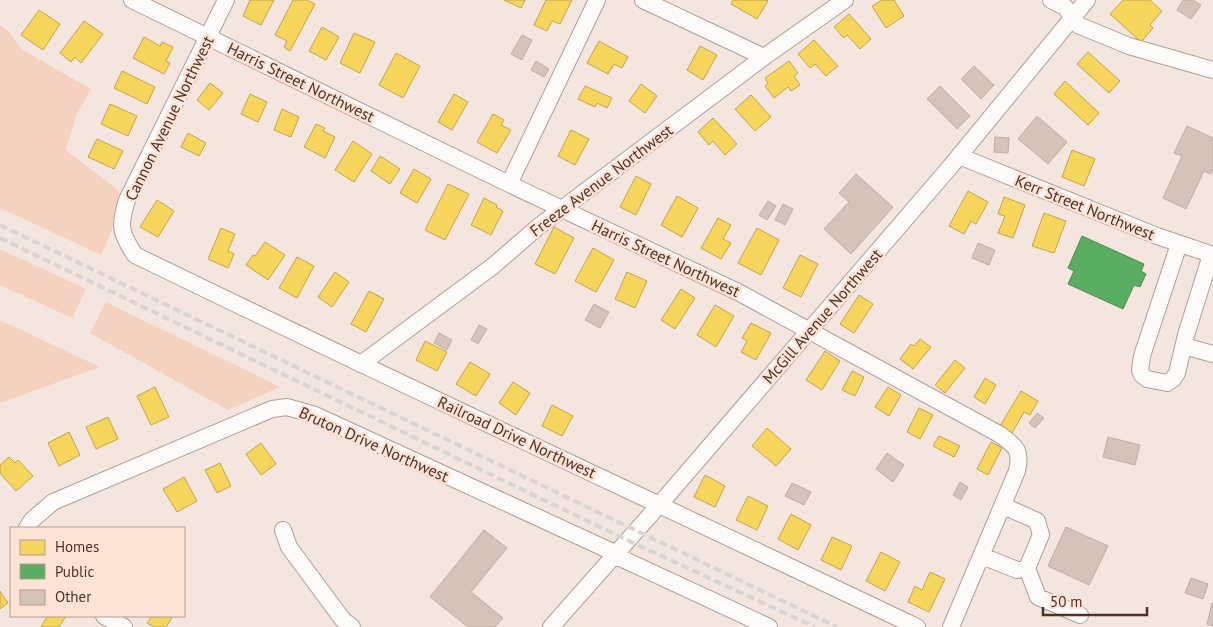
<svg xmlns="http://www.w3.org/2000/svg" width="1213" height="627" font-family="'PT Sans',sans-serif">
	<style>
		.green { fill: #f5d1c0 }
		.homes { fill: #f6d55c; stroke: #c3a44c }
		.public { fill: #5aae61; stroke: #568950 }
		.building { fill: #d5c3ba; stroke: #bfaea5 }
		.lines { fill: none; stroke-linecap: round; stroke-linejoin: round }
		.minor-casing { stroke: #b09e96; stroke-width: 18 }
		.minor { stroke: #fdfbfa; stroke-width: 16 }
		.rail { stroke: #dad5d2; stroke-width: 4; stroke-dasharray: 8 4; stroke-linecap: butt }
		.labels { text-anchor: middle; stroke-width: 5; stroke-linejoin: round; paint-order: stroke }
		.street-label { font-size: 16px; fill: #4d3327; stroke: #fde2d6 }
	</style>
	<rect width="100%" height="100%" fill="#f4e6df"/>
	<path class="green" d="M0,25L8,31L21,49L91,89L76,116L66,150L119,191L113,227L101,255L0,208Z
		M0,249L86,289L72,318L0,285Z
		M106,302L280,387L228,410L90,333Z
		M0,320L100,367L0,403Z"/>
	<path class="homes" d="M250,0H274L261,25L243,16Z
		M293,0H307L315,4L290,51L284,47L287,41L275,35Z
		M504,0H525L521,8Z
		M546,0H572L560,24L552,21L547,31L534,25Z
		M733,0H766L768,1L757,19L731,4Z
		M882,0H894L904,16L886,28L872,6Z
		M1123,0H1150L1162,11L1150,25L1153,28L1141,42L1110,14Z
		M39,10L60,24L43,50L21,35Z
		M849,14L871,39L860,49L847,35L844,38L834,27Z
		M84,21L103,34L81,63L75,57L71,62L60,53Z
		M322,27L339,37L326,60L309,51Z
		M354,33L375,42L360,73L340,63Z
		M144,37L160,46L162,42L173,47L166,61L170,63L164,74L133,58Z
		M814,40L838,66L826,76L815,64L810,68L798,54Z
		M599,41L628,57L622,68L614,64L608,74L587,63Z
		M700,46L717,55L703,80L687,70Z
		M1088,52L1120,81L1109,93L1077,64Z
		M396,53L420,66L403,98L379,85Z
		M789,61L798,73L794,76L800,85L791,91L788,87L774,98L765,86L768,83L765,78Z
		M122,71L155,87L147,104L114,88Z
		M1065,81L1099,113L1088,125L1054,94Z
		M210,83L223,93L209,110L197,100Z
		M641,84L657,96L645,113L629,101Z
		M585,86L612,98L607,108L597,103L595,107L578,99Z
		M250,94L267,102L258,122L241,114Z
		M454,94L468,102L452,130L438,122Z
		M751,95L771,117L755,131L735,109Z
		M110,104L137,116L128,136L101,124Z
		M282,109L299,117L291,137L274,130Z
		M493,114L504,120L501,125L511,130L497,153L477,142Z
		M713,118L737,144L725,155L713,141L709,145L698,132Z
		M316,124L325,128L323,131L335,137L325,158L304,147Z
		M571,130L589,139L575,165L558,156Z
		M188,133L206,143L199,156L181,147Z
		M97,139L123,151L114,169L88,157Z
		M353,141L372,154L354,182L335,170Z
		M1072,150L1095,159L1084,186L1062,177Z
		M380,156L400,169L390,184L371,171Z
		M414,169L431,179L417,203L400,193Z
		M636,176L651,184L636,215L620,207Z
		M448,184L469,194L445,240L425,230Z
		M968,191L988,202L976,224L971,221L964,234L949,226Z
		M677,196L698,208L682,237L661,225Z
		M1004,197L1025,205L1013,238L998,233L1005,216L998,214Z
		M484,198L497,205L496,207L503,211L491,235L471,225Z
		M157,200L174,211L158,237L140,227Z
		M1044,213L1066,221L1054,253L1032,246Z
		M718,218L731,225L723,239L731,243L721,259L701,248Z
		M554,227L574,238L555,274L535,264Z
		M221,228L235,234L228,251L234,254L228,268L208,259Z
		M757,228L779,240L761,275L738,263Z
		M265,242L285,255L268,280L246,265L253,255L255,256Z
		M593,248L614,260L596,292L575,281Z
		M800,255L818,264L801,297L783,288Z
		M297,257L314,266L297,298L279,288Z
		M335,272L349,282L332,307L318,297Z
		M627,272L647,281L635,308L615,299Z
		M681,289L695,298L675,329L661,320Z
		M369,291L384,299L366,332L351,324Z
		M859,295L873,304L854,333L840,324Z
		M715,305L734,316L716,347L697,335Z
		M751,323L771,333L756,360L741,352L747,341L742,338Z
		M920,339L931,347L913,369L900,359L911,344L914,346Z
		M425,341L447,352L437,371L416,360Z
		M825,351L840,361L822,390L806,380Z
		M955,360L965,368L945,393L935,385Z
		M470,362L490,374L476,396L456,384Z
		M852,371L864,377L855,396L842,390Z
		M985,378L996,385L985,404L974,397Z
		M513,382L530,393L516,415L499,403Z
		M155,387L169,417L151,425L137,396Z
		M888,387L901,395L889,416L875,407Z
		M1021,391L1038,401L1030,415L1024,412L1012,433L1000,426Z
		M552,405L573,416L562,436L542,426Z
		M919,408L933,415L920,439L907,432Z
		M108,417L118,439L96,449L86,427Z
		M767,428L791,449L776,466L752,446Z
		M69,432L80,455L59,466L48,443Z
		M939,436L960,446L954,457L933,446Z
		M991,442L1002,448L988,475L977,469Z
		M261,443L276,464L261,475L246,454Z
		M9,457L15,463L18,460L33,476L16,491L0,473V465Z
		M220,463L231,486L217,493L205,470Z
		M705,475L725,486L715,507L694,497Z
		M184,477L197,501L177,512L163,489Z
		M748,496L768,506L757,530L736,520Z
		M791,514L811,525L798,550L778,539Z
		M832,537L852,546L841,570L821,560Z
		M881,552L900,562L885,591L866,581Z
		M930,572L945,579L929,612L908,602L915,586L922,590Z
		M0,591L8,603L0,609Z
		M46,616H66L59,627H41L47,617Z
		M152,616H173L166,627H154L147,623Z"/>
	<path class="public" d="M1082,236L1144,264L1141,271L1146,274L1140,287L1134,285L1123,309L1068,284L1074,271L1068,268Z"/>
	<path class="building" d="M1183,0H1193L1201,5L1191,19L1177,10Z
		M522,35L532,40L522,60L511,54Z
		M536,61L549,69L544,77L531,70Z
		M974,66L994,85L981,99L961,79Z
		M940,86L970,116L957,129L927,99Z
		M1037,116L1067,142L1048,164L1018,139Z
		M1187,126L1213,138V169L1211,174L1204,171L1186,209L1163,198L1182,156L1174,153Z
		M995,137L1009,138L1008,153L994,152Z
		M856,174L893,207L851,254L824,229L849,202L839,193Z
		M768,201L776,206L767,220L759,215Z
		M783,204L793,209L785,225L775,220Z
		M978,243L995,250L989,265L972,258Z
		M594,304L609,312L600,328L585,320Z
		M479,325L487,329L478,344L471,340Z
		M439,333L452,340L447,350L434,343Z
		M1037,413L1044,418L1035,428L1029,423Z
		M1108,437L1140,445L1135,465L1103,457Z
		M887,453L904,465L893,482L876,469Z
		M960,482L968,487L961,500L953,495Z
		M792,483L811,492L804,505L785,496Z
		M1066,527L1108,546L1089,585L1048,566Z
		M484,530L507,548L471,592L503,618L495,627H468L430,597Z
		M1191,578L1208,584L1203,599L1185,593Z
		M1212,603L1213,604V626L1207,624Z"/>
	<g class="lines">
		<defs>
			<path id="minor" d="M132,0L509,184L738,292L999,434C1015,446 1022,449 1017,471L951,627
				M226,0L127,200C119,225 120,233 135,255C395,382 657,503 917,627
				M643,0L764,57
				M1051,0L1065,7L1078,25L1129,46L1213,70
				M959,156L1157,236L1213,255
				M509,184L597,0
				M1179,244L1142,356L1140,370L1142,375L1147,379L1167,383L1173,379L1177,373L1186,335L1211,255
				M1184,346L1213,354
				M361,364L493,266L538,227L764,57L845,0
				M27,528L32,520L53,502L272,409L287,407L315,415L615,553
				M283,530L289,547L343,620L352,627
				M614,555L769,627
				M982,556L1017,570L1027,568L1041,535L1037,521L1004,506
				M1027,568L1038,597L1080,615
				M104,616L124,627
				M551,627L660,504L950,167L1087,0"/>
		</defs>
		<use href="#minor" class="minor-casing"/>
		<use href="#minor" class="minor"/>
		<path class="rail" d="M0,225L837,627
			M0,238L627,540L815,627"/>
	</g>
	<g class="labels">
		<g class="street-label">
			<text transform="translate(301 82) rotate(26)" y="6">Harris Street Northwest</text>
			<text transform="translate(169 118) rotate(-64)" y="6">Cannon Avenue Northwest</text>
			<text transform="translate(601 180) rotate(-37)" y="6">Freeze Avenue Northwest</text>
			<text transform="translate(1085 207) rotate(22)" y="6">Kerr Street Northwest</text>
			<text transform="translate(666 258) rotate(25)" y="6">Harris Street Northwest</text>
			<text transform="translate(822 316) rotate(-49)" y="6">McGill Avenue Northwest</text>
			<text transform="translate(517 437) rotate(25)" y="6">Railroad Drive Northwest</text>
			<text transform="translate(374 444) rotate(24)" y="6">Bruton Drive Northwest</text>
		</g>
	</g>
	<rect x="10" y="527" width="175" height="90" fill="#fde2d6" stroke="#b79c90"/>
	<rect x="20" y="540" width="25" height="15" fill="#f6d55c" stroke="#b79c90"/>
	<text x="55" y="552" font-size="15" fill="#4d3327">Homes</text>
	<rect x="20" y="564" width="25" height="15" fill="#5aae61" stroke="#b79c90"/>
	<text x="55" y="577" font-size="15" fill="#4d3327">Public</text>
	<rect x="20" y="590" width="25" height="15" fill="#d5c3ba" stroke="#b79c90"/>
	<text x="55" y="602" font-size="15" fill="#4d3327">Other</text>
	<path d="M1043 607v8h104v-8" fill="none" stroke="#4d3327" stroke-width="2.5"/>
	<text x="1050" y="607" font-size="15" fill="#4d3327" stroke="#fde2d6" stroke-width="4" paint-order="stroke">50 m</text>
</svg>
